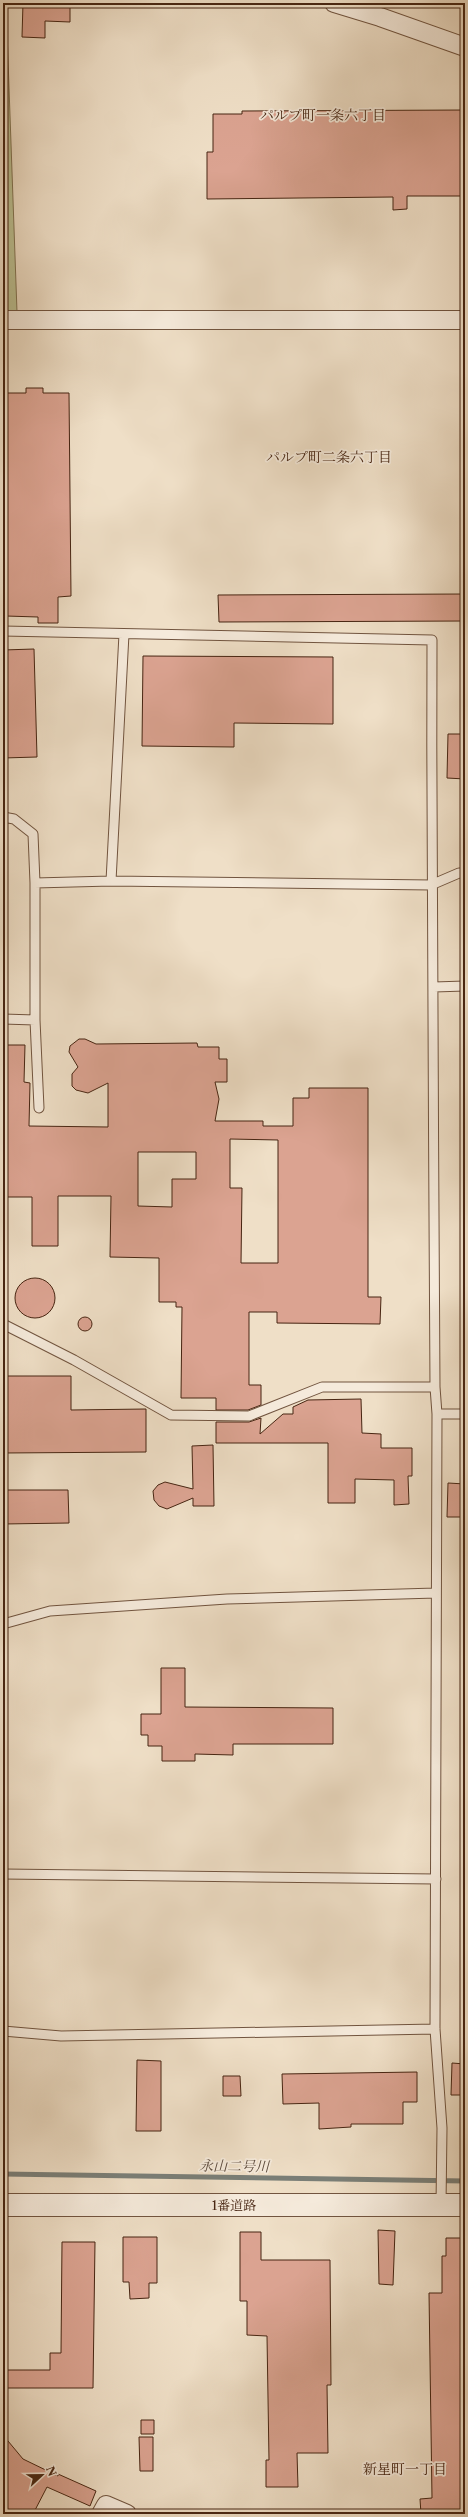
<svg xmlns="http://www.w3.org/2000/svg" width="468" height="2517" font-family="'Libre Caslon Text','Noto Serif JP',serif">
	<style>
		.green { fill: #bcc193; stroke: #827352 }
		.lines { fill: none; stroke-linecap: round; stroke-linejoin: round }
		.stream { stroke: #7a7f78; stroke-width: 5 }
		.building { fill: #dba391; stroke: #472512; fill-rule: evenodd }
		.service-casing { stroke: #71543f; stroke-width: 11 }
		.minor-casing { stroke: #71543f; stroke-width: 20 }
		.tertiary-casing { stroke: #71543f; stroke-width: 24 }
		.service { stroke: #f5eadb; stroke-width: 9 }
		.minor { stroke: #f5eadb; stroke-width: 18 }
		.tertiary { stroke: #f5eadb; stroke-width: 22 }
		.labels { text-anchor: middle; stroke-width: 3.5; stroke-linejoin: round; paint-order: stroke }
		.street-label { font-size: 13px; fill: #472512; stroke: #f5eadb }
		.neighbourhood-label { font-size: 14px; fill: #472512; stroke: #f5eadb }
		.water-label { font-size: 14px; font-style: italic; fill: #5c4a3c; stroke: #f5eadb }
	</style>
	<rect width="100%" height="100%" fill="#efdfc7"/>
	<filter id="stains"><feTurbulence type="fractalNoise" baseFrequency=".005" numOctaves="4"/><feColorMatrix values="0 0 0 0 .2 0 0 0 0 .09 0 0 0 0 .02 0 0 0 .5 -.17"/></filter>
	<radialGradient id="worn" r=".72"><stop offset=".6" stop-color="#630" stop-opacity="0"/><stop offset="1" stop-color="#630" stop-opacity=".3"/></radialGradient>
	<path class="green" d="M3,3H6L17,312H3Z"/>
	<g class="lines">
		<path class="stream" d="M3,2174L465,2181"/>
	</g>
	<path class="building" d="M23,3H70V22L45,21V38L22,37Z
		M465,110V196H407V209L393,210V197L207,199V152H213V114H242V111Z
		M26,388H43V393H69L71,596L58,597V623H38V617L6,616L3,393H26Z
		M465,594V621L219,622L218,595Z
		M34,649L37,757L3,758V650Z
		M143,656L333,657V724L234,723V747L142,746Z
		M448,734H465V779L447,778Z
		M79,1039H85L96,1044L197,1043L198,1047H219V1059H227V1082H215L219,1099L215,1121H263V1126H293V1098H309V1088H368V1297H381L380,1324L277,1323V1312H249V1385H261V1405L248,1410H216V1398H181L182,1307H176V1302H159V1258L110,1257L111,1196H58V1246H32V1197H3V1045H25L24,1082L30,1083L29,1126L108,1127V1083L88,1093L76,1090L72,1086V1074L78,1067L69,1052L70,1046ZM230,1139L278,1140V1263H241L242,1188H230ZM138,1152H196V1179H172V1207L138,1206Z
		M15 1298a20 20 0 1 1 40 0a20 20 0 1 1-40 0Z
		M78 1324a7 7 0 1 1 14 0a7 7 0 1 1-14 0Z
		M3,1376H71V1410L146,1409V1452L3,1453Z
		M361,1399L362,1433L381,1434V1448H412V1476H408L409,1504L394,1505V1480L355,1479V1503H328V1443H216V1422H249L261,1418L260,1434L283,1414H293V1407L308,1400Z
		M213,1445L214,1506H193V1498L167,1509L159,1506L154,1500L153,1491L158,1485L165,1482L193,1489L192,1446Z
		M448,1483L465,1484V1517H447Z
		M3,1490H68L69,1523L3,1524Z
		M161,1668H185V1707L333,1708V1744H233V1755L195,1754V1761H162V1746H148V1735H141V1714H161Z
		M137,2060L161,2061V2131H136Z
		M452,2063L465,2064V2095H451Z
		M417,2072V2102H403V2124H351V2127L319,2129V2103L283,2104L282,2074Z
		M223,2076H240L241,2096H223Z
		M378,2230L395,2231L393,2285L379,2284Z
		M240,2232H261V2260H330L331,2385H327L328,2453H297L298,2487H266V2460H269L267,2336L247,2335V2301H240Z
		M123,2237H157V2283H149V2298L130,2299L129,2282H123Z
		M446,2238H463L465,2257V2514H421L420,2499L432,2498L429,2293H442V2256H446Z
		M62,2242H95L93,2388H3V2370H50V2353H61Z
		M141,2420H154V2434H141Z
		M3,2435L23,2459L58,2476V2474L96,2491L90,2506L47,2487L33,2514H3Z
		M139,2437H153V2471H140Z"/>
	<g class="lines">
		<defs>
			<path id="service" d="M3,631L432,640C431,889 434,1138 435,1387L437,1414L435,2029L442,2128L441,2205
				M3,817L14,819L33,834L35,883
				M111,881L124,634
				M434,987L465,986
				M3,1019L35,1020
				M39,1108L35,1020V883L111,881L431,885L459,873H465
				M3,1324L74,1360L171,1415L249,1416L322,1387H435
				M437,1414H465
				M3,1624L50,1611L227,1599L436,1593
				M3,1874L436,1879
				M3,2031L61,2036L435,2029"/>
			<path id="minor" d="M334,3L380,17L465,47
				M3,320H465
				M101,2514L106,2505L127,2514"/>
			<path id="tertiary" d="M3,2205H465"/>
		</defs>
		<use href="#service" class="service-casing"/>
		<use href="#minor" class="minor-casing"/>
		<use href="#tertiary" class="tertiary-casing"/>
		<use href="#service" class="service"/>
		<use href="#minor" class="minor"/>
		<use href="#tertiary" class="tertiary"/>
	</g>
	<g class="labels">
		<g class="street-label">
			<text x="234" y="2210">1番道路</text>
		</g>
		<g class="neighbourhood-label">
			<text x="323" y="120">パルプ町一条六丁目</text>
			<text x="329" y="462">パルプ町二条六丁目</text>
			<text x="405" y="2474">新星町一丁目</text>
		</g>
		<g class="water-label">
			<text transform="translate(234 2166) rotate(1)" y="5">永山二号川</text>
		</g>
	</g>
	<rect width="468" height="2517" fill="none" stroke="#efdfc7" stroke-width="16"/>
	<rect x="4" y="4" width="460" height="2509" fill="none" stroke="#472512" stroke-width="2"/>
	<rect x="8" y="8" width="452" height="2501" fill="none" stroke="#472512"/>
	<g transform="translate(42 2475) rotate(68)" stroke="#f5eadb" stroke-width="3" paint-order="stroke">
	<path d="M0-3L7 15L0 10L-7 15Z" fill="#472512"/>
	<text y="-6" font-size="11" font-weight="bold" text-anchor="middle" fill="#472512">N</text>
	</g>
	<rect width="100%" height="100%" filter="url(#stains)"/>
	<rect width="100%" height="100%" fill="url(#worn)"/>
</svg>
